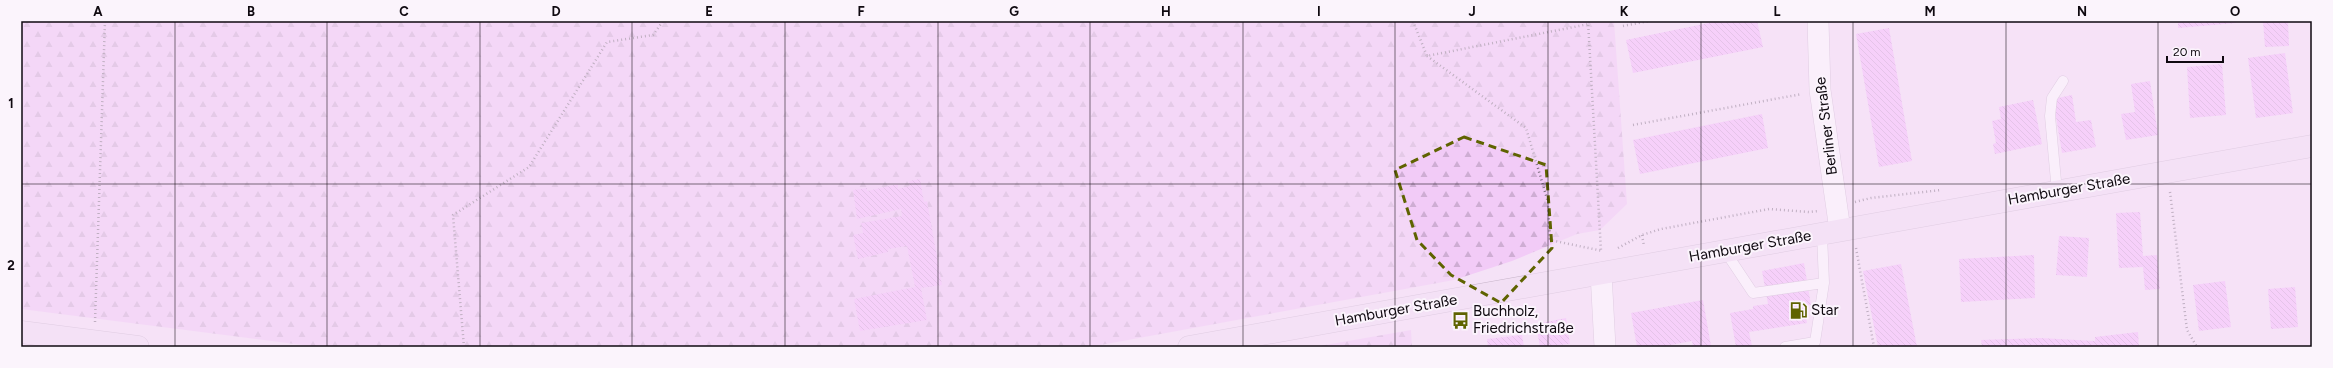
<svg xmlns="http://www.w3.org/2000/svg" width="2333" height="368" font-family="Figtree,sans-serif">
	<style>
		.forest { fill: url(#forest-firs) }
		.building { fill: url(#building-back-hatch) }
		.lines { fill: none; stroke-linecap: round; stroke-linejoin: round }
		.lane-casing { stroke: #c6b4c8; stroke-width: 11 }
		.street-casing { stroke: #c6b4c8; stroke-width: 22 }
		.secondary-casing { stroke: #c6b4c8; stroke-width: 23 }
		.path { stroke: #7f7280; stroke-width: 2.5; stroke-dasharray: 1 3; stroke-linecap: butt }
		.lane { stroke: #fff; stroke-width: 10 }
		.street { stroke: #fff; stroke-width: 21 }
		.secondary { stroke: #f2dff4; stroke-width: 22 }
		.marked { fill: none; stroke: #5f6300; stroke-width: 3; stroke-dasharray: 8 5; stroke-linejoin: round }
		.grid { fill: none; stroke: #0f0910; stroke-width: 1; stroke-opacity: 0.55 }
		.labels { text-anchor: middle; stroke-width: 4; stroke-linejoin: round; paint-order: stroke }
		.street-label { font-size: 15px; fill: #0f0910; stroke: #fbf4fc }
		.poi-label { font-size: 15px; fill: #0f0910; stroke: #fbf4fc; text-anchor: start }
		.neatline { fill: none; stroke: #0f0910; stroke-width: 1.5 }
		.grid-label { font-size: 13px; text-anchor: middle; font-weight: bold; fill: #0f0910 }
	</style>
	<defs>
		<pattern id="forest-firs" width="22" height="20" patternUnits="userSpaceOnUse"><rect width="22" height="20" fill="#f2cbf7"/><path d="M5 1l3.5 6h-7zM16 11l3.5 6h-7z" fill="#ceadd3"/></pattern>
		<pattern id="building-back-hatch" width="6" height="6" patternUnits="userSpaceOnUse"><rect width="6" height="6" fill="#f5bbfc"/><path d="M-1 5l2 2M0 0l6 6M5-1l2 2" fill="none" stroke="#d19fd7"/></pattern>
	</defs>
	<rect width="100%" height="100%" fill="#f5e2f7"/>
	<path class="forest" d="M21,21H1614L1627,204L1600,230L1577,234L1512,261L1454,280L1090,347H318L21,309Z
		M1411,330L1412,347H1314Z"/>
	<path class="building" d="M1718,21H1757L1763,47L1633,73L1626,40Z
		M2178,21H2236V23L2178,28Z
		M2263,21H2288L2289,46L2265,47Z
		M1889,28L1912,161L1879,167L1856,34Z
		M2285,53L2293,113L2256,118L2248,58Z
		M2222,64L2226,115L2190,118L2187,67Z
		M2150,81L2158,135L2126,140L2121,114L2135,112L2131,84Z
		M2072,95L2076,122L2091,120L2096,147L2062,153L2053,99Z
		M2033,100L2042,144L1995,154L1993,144L1996,143L1992,121L2001,119L1999,107Z
		M1762,114L1768,148L1640,174L1633,140Z
		M920,179L924,202L927,201L942,285L921,288L927,320L860,331L854,299L915,287L907,246L888,249V252L858,259L853,235L863,233L861,223L902,216L901,209L857,219L853,190L867,188V191L898,184V189L910,186L909,181Z
		M2140,212L2143,256L2157,255L2160,289L2145,290L2143,267L2119,268L2116,213Z
		M2059,236L2089,238L2087,277L2056,275Z
		M2034,255L2035,298L1961,302L1959,259Z
		M1804,263L1811,305L1804,306L1807,323L1749,332L1752,346L1736,347L1730,313L1753,309V306L1768,304L1762,271Z
		M1901,264L1917,347H1878L1863,271Z
		M2225,281L2231,327L2199,331L2193,285Z
		M2295,287L2298,327L2271,329L2268,289Z
		M1703,300L1711,346L1693,347L1692,341L1661,347H1637L1631,313Z
		M1566,318L1570,344L1540,347L1536,324Z
		M2138,332L2139,347H1982L1981,340L2040,338L2095,341V337Z
		M1522,335L1524,347H1488L1487,339Z"/>
	<g class="lines">
		<defs>
			<path id="lane" d="M2057,192L2050,116L2052,98L2063,81
				M1725,251L1753,293L1824,283L1822,234
				M1785,347L1815,342L1824,283"/>
			<path id="street" d="M1818,21L1820,90L1840,230
				M1601,273L1605,347"/>
			<path id="secondary" d="M21,332L138,347
				M1189,347L2312,146"/>
		</defs>
		<use href="#lane" class="lane-casing"/>
		<use href="#street" class="street-casing"/>
		<use href="#secondary" class="secondary-casing"/>
		<path class="path" d="M1413,21L1427,56L1589,24
			M1588,21L1601,251
			M1623,26L1649,21
			M1427,56L1526,128L1548,202L1550,240L1603,251
			M1633,125L1802,94
			M2170,192L2187,330L2197,347
			M1855,202L1871,198L1941,190
			M1642,235L1644,246
			M1618,248L1642,235L1661,229L1769,209L1809,212L1819,211
			M1856,248L1874,347
			M95,322L105,21
			M464,347L453,215L529,167L607,42L653,35L663,21"/>
		<use href="#lane" class="lane"/>
		<use href="#street" class="street"/>
		<use href="#secondary" class="secondary"/>
	</g>
	<path d="M0 0H2333V368H0ZM1464,137L1546,165L1552,248L1501,303L1451,275L1417,240L1395,170Z" fill="#f5e2f7" fill-opacity=".55" fill-rule="evenodd"/>
	<path class="marked" d="M1464,137L1546,165L1552,248L1501,303L1451,275L1417,240L1395,170Z"/>
	<path class="grid" d="M175,21V347M327,21V347M480,21V347M632,21V347M785,21V347M938,21V347M1090,21V347M1243,21V347M1395,21V347M1548,21V347M1701,21V347M1853,21V347M2006,21V347M2158,21V347M21,184H2312"/>
	<defs>
		<symbol id="fuel-bare" viewBox="-9 -9 18 18"><path d="M-5.5-6h7V0h2V4h1.3V-2.5L3-4.5l.8-.8L6-3V5H2.5V1h-1V6h-7ZM-4.2-4.7v3.2H.2V-4.7Z" fill="#5f6300" stroke="#fbf4fc" stroke-width="2.5" paint-order="stroke"/></symbol>
		<symbol id="bus-bare" viewBox="-9 -9 18 18"><path d="M-5-6H5V4H4V6H2V4H-2V6H-4V4H-5ZM-3.5-4V0h7V-4ZM-3.5 1.2v1.5H-2V1.2ZM2 1.2v1.5H3.5V1.2Z" fill="#5f6300" stroke="#fbf4fc" stroke-width="2.5" paint-order="stroke"/></symbol>
	</defs>
	<g fill-rule="evenodd">
		<use href="#fuel-bare" x="1786" y="298" width="25" height="25"/>
		<use href="#bus-bare" x="1448" y="308" width="25" height="25"/>
	</g>
	<g class="labels">
		<g class="street-label">
			<text transform="translate(1826 126) rotate(-97)" y="5">Berliner Straße</text>
			<text transform="translate(2069 189) rotate(-10)" y="5">Hamburger Straße</text>
			<text transform="translate(1750 246) rotate(-10)" y="5">Hamburger Straße</text>
			<text transform="translate(1396 310) rotate(-10)" y="5">Hamburger Straße</text>
		</g>
		<g class="poi-label">
			<text x="1811" y="315">Star</text>
			<text x="1473" y="316">Buchholz,<tspan x="1473" dy="17">Friedrichstraße</tspan></text>
		</g>
	</g>
	<rect width="2333" height="368" fill="none" stroke="#fbf4fc" stroke-width="44"/>
	<path d="M2167 56v6h56v-6" fill="none" stroke="#0f0910" stroke-width="2"/>
	<text x="2173" y="56" font-size="12" fill="#0f0910" stroke="#fbf4fc" stroke-width="3" paint-order="stroke">20 m</text>
	<rect x="22" y="22" width="2289" height="324" class="neatline"/>
	<g class="grid-label">
		<text x="98" y="16">A</text>
		<text x="251" y="16">B</text>
		<text x="404" y="16">C</text>
		<text x="556" y="16">D</text>
		<text x="709" y="16">E</text>
		<text x="861" y="16">F</text>
		<text x="1014" y="16">G</text>
		<text x="1166" y="16">H</text>
		<text x="1319" y="16">I</text>
		<text x="1472" y="16">J</text>
		<text x="1624" y="16">K</text>
		<text x="1777" y="16">L</text>
		<text x="1930" y="16">M</text>
		<text x="2082" y="16">N</text>
		<text x="2235" y="16">O</text>
		<text x="11" y="108">1</text>
		<text x="11" y="270">2</text>
	</g>
</svg>
